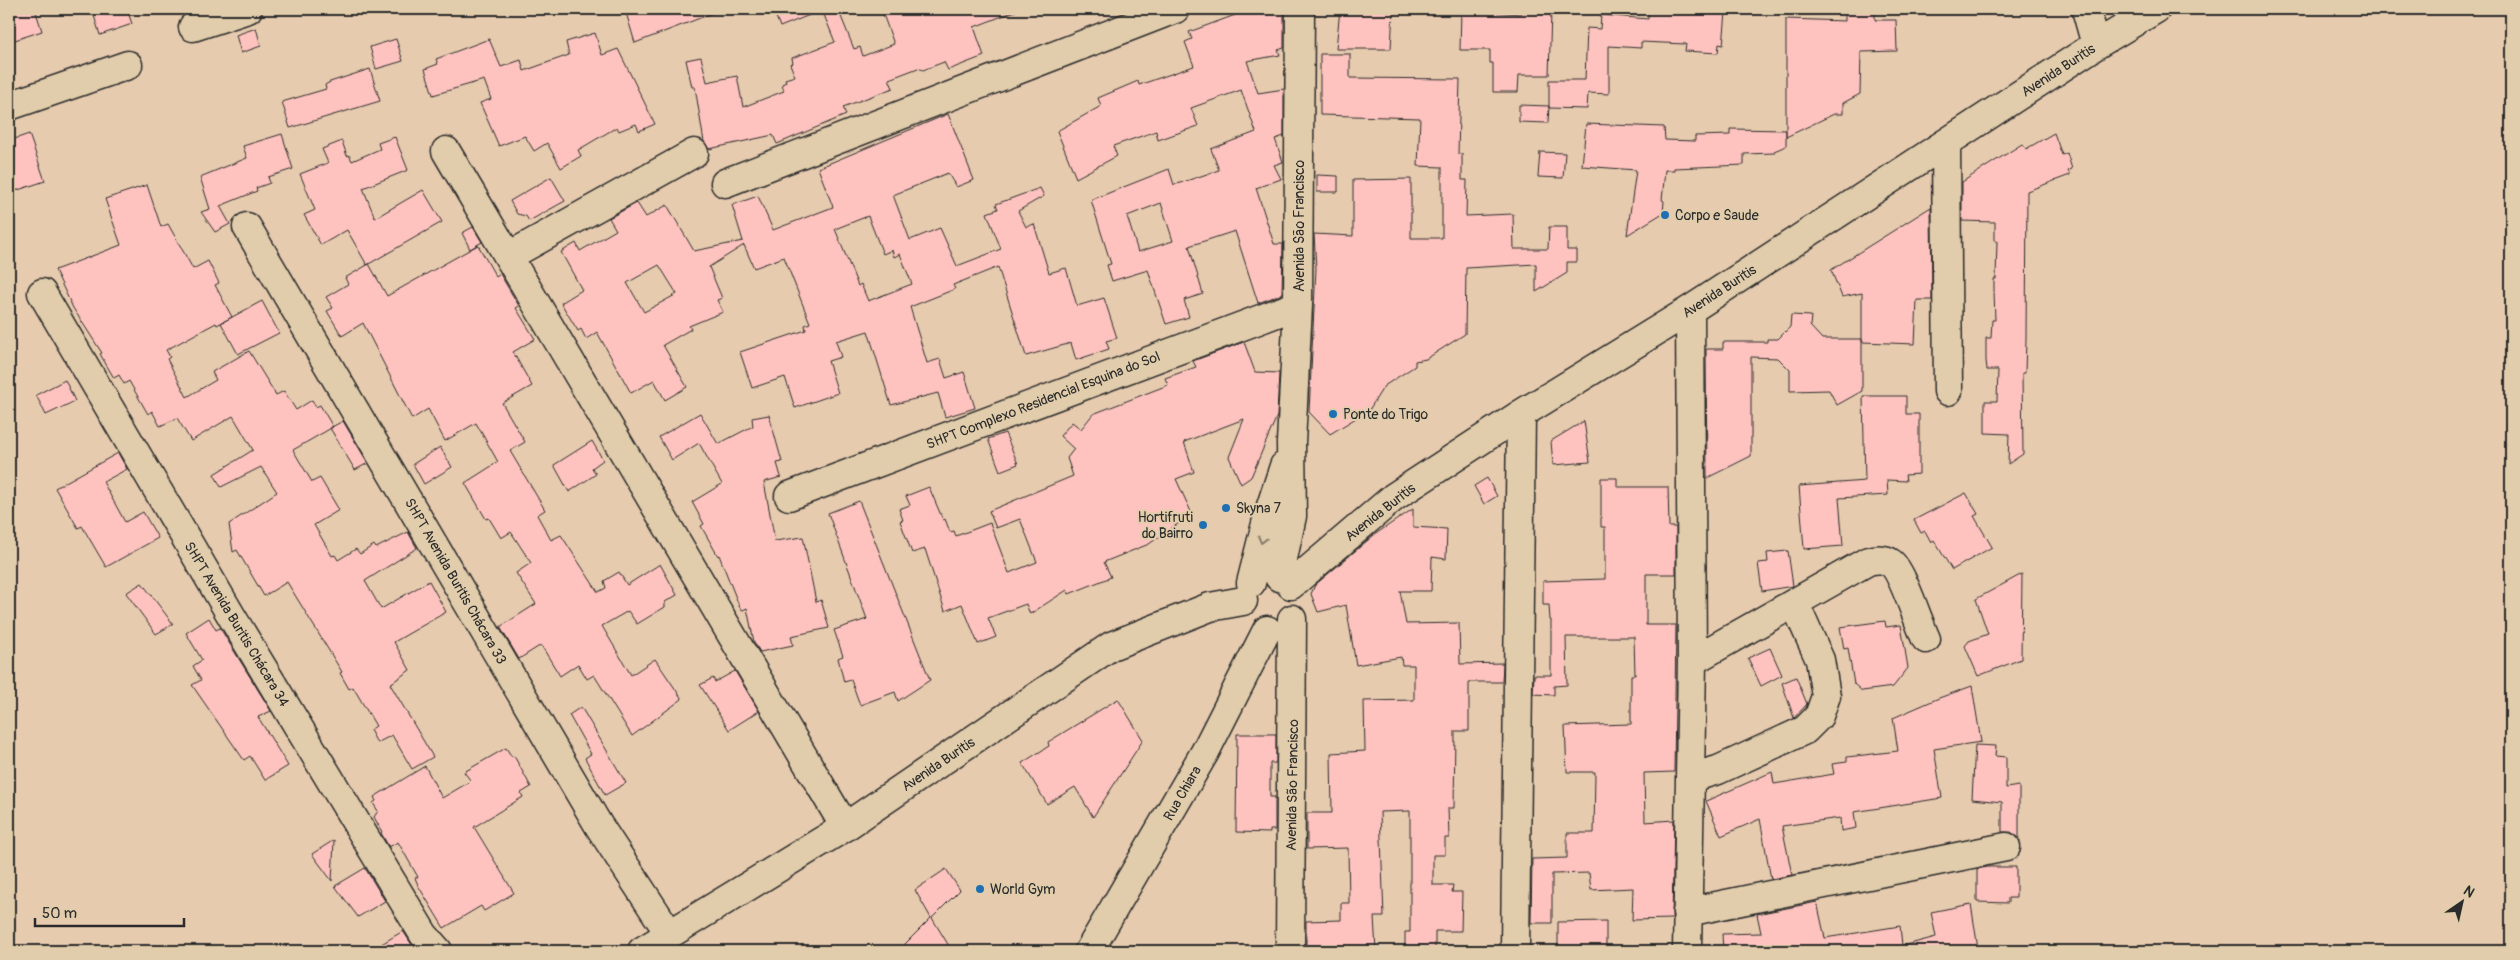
<svg xmlns="http://www.w3.org/2000/svg" width="2520" height="960" font-family="Pangolin,sans-serif">
	<style>
		.building { fill: #ffc3bf; stroke: #2b2b2b; fill-rule: evenodd }
		.lines { fill: none; stroke-linecap: round; stroke-linejoin: round }
		.minor-casing { stroke: #2b2b2b; stroke-width: 31 }
		.minor { stroke: #e1cdab; stroke-width: 28 }
		.oneway { stroke: #867c6b }
		.poi-dot { fill: #1f6fb2; stroke: #e1cdab; stroke-width: 2 }
		.labels { text-anchor: middle; stroke-width: 4; stroke-linejoin: round; paint-order: stroke }
		.street-label { font-size: 14px; fill: #2b2b2b; stroke: #e1cdab }
		.poi-label { font-size: 14px; fill: #2b2b2b; stroke: #e1cdab; text-anchor: start }
	</style>
	<rect width="100%" height="100%" fill="#e7cbaf"/>
	<filter id="ink" filterUnits="userSpaceOnUse"><feTurbulence type="fractalNoise" baseFrequency=".02" numOctaves="2"/><feDisplacementMap in="SourceGraphic" scale="10" xChannelSelector="R" yChannelSelector="G"/><feConvolveMatrix kernelMatrix="1 2 1 2 8 2 1 2 1" color-interpolation-filters="sRGB"/></filter>
	<g filter="url(#ink)">
		<path class="building" d="M9,9H35L42,31L9,42Z
			M92,9H127L132,24L100,35Z
			M625,9H720L721,10L635,43Z
			M773,9H838L854,49L860,47L863,56L894,44L881,9L1018,10L974,27L984,56L948,70L944,62L923,70L918,68L889,79L893,88L843,107L846,115L777,144L773,135L709,149L704,142L695,87H692L686,60L701,57L707,82L737,76L743,107L784,91L782,84L786,82L785,79L795,76L790,64L793,63L792,58L835,42L822,10L780,27Z
			M1237,9H1284V48L1278,50L1280,55L1247,61L1258,93L1284,89V136L1275,139L1283,162L1274,165L1281,179L1256,188L1274,244H1283L1282,294L1258,303L1235,231L1189,246L1203,294L1184,300L1189,317L1166,324L1148,270L1112,281L1107,265L1111,264L1091,200L1169,169L1174,185L1219,170L1211,149L1256,132L1241,90L1191,108L1198,126L1158,140L1156,131L1113,146L1117,156L1076,178L1057,131L1101,106L1098,98L1138,81L1139,85L1194,66L1185,42L1192,39L1189,32L1238,14ZM1161,203L1173,241L1138,252L1127,216Z
			M1340,9H1393L1391,49H1336Z
			M1649,9L1726,12L1723,45L1719,44L1718,53L1685,51L1686,44L1641,42V48L1609,46V94L1588,93L1587,109L1549,108V80H1585L1587,28L1600,29L1601,15L1648,19Z
			M1845,9H1875V20H1896L1897,51L1861,52L1860,94L1843,103V114H1834L1786,137V19L1845,21Z
			M1461,10L1521,14V12H1551L1549,75H1519L1518,92H1493V63H1490V50H1460Z
			M256,28L261,46L241,53L236,35Z
			M595,33L602,55L618,49L655,124L639,131L636,124L619,131L617,127L578,150L581,156L561,168L547,143L534,151L525,136L499,146L480,103L491,99L484,80L433,95L425,69L438,64L436,59L489,39L501,67L521,60L524,71L569,55L566,42Z
			M396,39L403,61L376,69L370,47Z
			M1320,54H1350V78L1460,79L1458,154H1462V180H1467L1466,216L1513,214L1514,249H1548L1549,227H1567V250H1577V262H1567V273L1536,292V264L1466,268L1465,334L1426,359L1415,361V366L1384,386L1369,410L1330,434L1309,412L1316,268L1314,234L1353,236V180L1411,179V238H1442V167L1418,166L1420,118L1320,115Z
			M370,69L380,101L290,128L282,102L326,89L325,85L330,82Z
			M1519,105L1549,106L1548,123L1519,122Z
			M948,114L974,180L956,187L948,173L893,195L910,240L940,228L957,266L1001,249L987,213L998,209L996,204L1040,188L1044,196L1018,211L1026,227L1034,224L1049,273L1066,268L1077,306L1104,298L1117,338L1106,341L1109,349L1076,360L1071,343L1026,356L998,267L953,285L955,289L910,307L927,363L940,359L946,378L964,372L975,408L945,417L938,393L891,405L868,331L836,341L841,357L828,361L838,393L795,408L785,377L752,388L740,352L806,330L805,325L810,323L784,257L754,268L744,245L709,267L722,298L717,300L723,312L689,326L691,329L663,345L687,387L665,400L654,380L631,393L597,332L586,339L581,329L578,331L561,303L582,290L561,252L576,243L580,251L616,230L609,218L637,203L646,217L667,205L694,251L743,241L732,205L758,196L773,230L833,207L818,168ZM868,216L883,254L892,250L894,257L900,254L912,284L868,301L861,284L858,286L835,229ZM659,265L677,294L644,312L627,283Z
			M1586,124L1664,127L1665,140L1695,141V136L1730,135V129L1786,130V146L1774,151V153L1744,154V165L1674,168V170H1665L1662,200L1664,201L1663,213L1627,235L1636,170L1582,166Z
			M2054,133L2062,155L2067,153L2072,169L2068,171L2070,175L2027,191L2026,339L2025,373H2022L2023,454L2008,464L2009,434L1985,433V401H1997L1998,370H1987L1986,360V338H1991L1992,320H1995L1994,291V279H1996L1997,241H1995V222L1962,221V182L2022,144L2026,149Z
			M29,134L45,181L12,192L9,182V141Z
			M282,134L293,169L268,177L270,183L256,188L257,191L220,206L230,224L215,232L201,212L210,209L200,177L247,158L243,146Z
			M395,137L408,170L363,188L375,218L423,190L442,222L367,265L347,230L321,245L304,215L315,210L300,174L328,163L322,149L342,141L347,156L349,155L352,161L380,149L378,143Z
			M1540,152L1565,153L1563,178L1538,177Z
			M1317,175L1338,176V192H1317Z
			M551,177L565,201L529,221L526,216L517,214L510,201Z
			M147,185L161,227L168,224L193,269L208,261L219,283L215,285L232,317L217,325L216,323L166,350L170,357L167,359L187,397L216,380L212,372L249,351L276,395L284,391L296,410L312,400L316,407L320,405L333,427L293,450L312,482L320,478L339,510L314,525L332,556L335,555L338,560L356,549L360,554L374,545L376,548L408,532L417,548L365,581L381,609L429,581L446,612L394,642L410,670L390,684L433,757L412,769L392,735L377,743L370,730L376,726L353,687L349,689L340,673L342,672L287,582L264,596L237,550L233,552L229,524L277,492L261,467L221,487L214,474L253,450L233,416L191,441L177,418L160,426L152,411L148,414L129,381L124,384L119,375L114,378L100,354L102,353L73,308L55,270L121,245L105,199Z
			M1931,207L1932,300H1917L1915,344L1862,342V293L1842,297L1831,270Z
			M473,227L482,242L470,249L462,233Z
			M478,245L496,277L500,274L519,306L516,308L535,339L513,352L532,386L502,403L525,442L510,451L545,510L537,515L551,540L561,535L598,592L606,588L604,581L619,572L627,585L660,564L677,595L665,602V607L637,624L628,611L602,626L631,675L655,659L682,699L632,736L594,675L587,679L578,664L560,676L541,645L519,659L500,627L536,604L516,573L531,563L511,532L501,538L489,518L486,519L465,483L498,462L476,423L445,441L428,409L412,419L363,323L342,336L327,311L333,308L326,297L348,284L345,278L369,264L387,296Z
			M262,301L279,333L238,354L221,323Z
			M1791,315L1811,316L1810,326L1822,339H1862V391L1837,405L1829,390L1790,391V370L1778,358L1751,357V456L1707,478L1706,349H1723V342H1767V339H1778L1790,327Z
			M1244,342L1255,372L1279,373L1277,416L1251,477L1241,484L1229,457L1244,419L1184,442L1194,472L1176,479L1192,514L1149,544L1104,562L1111,577L1069,594L1067,590L1030,614L1026,604L988,618L996,637L978,644L962,604L945,611L925,549L912,553L900,521L903,520L899,509L910,505L906,496L929,487L943,520L945,519L950,532L954,531L956,536L990,523L1009,573L1037,562L1020,519L996,528L989,511L1073,476L1067,458L1074,449L1060,436L1072,422L1081,429L1093,414L1168,385L1165,378L1196,367L1193,361Z
			M65,380L75,401L46,415L36,395Z
			M1863,396H1906V414H1919V474L1905,475L1906,481L1887,480L1888,495L1839,498L1843,546L1804,549L1799,486L1865,481Z
			M700,413L718,444L753,426L752,418L769,415L782,462L777,463L781,477L764,482L775,541L803,537L816,602L821,600L829,628L791,636L793,645L760,652L754,642L747,608L743,610L740,608L719,555L718,556L701,526L704,524L692,502L722,484L699,443L672,460L659,437Z
			M343,421L368,463L355,470L330,428Z
			M1584,421L1590,462L1553,465L1551,441Z
			M1005,433L1018,464L1000,471L988,439Z
			M592,441L603,460L592,468L596,474L569,492L554,465Z
			M440,447L452,467L424,484L413,464Z
			M118,453L127,469L103,482L125,522L143,512L158,538L106,567L82,526L78,528L55,488Z
			M1487,478L1497,496L1484,504L1474,486Z
			M1601,478H1617V487H1668L1669,527H1676V574H1646V625H1676L1674,772L1644,773L1645,822L1674,820L1672,919L1632,920L1633,888L1591,890L1589,873L1552,874V923H1531L1532,859L1567,858V833H1594L1595,772H1567L1565,726L1631,724V675H1635L1634,637H1566L1567,685L1554,686V695L1533,694L1534,675H1551V620H1550L1549,605H1543V581L1605,579V527H1601Z
			M1966,493L1978,514L1974,516L1992,547L1952,570L1934,540L1931,542L1925,531L1921,533L1914,520Z
			M859,501L930,680L898,701L895,692L860,705L851,680L844,682L838,658L843,656L834,630L867,619L828,513Z
			M1413,509V527L1447,529L1446,559L1432,557L1431,591H1400L1406,624L1459,623L1460,664L1503,663L1502,682H1469V731H1455L1454,808H1448L1449,838H1445V855H1433V885H1453L1452,892H1462L1461,931H1435V951H1405V932H1410V811L1380,812L1384,917H1374L1376,951H1306V921L1341,920V903H1349L1348,848L1307,849V813H1332L1331,753L1365,751L1364,701L1414,700V665H1402L1401,657L1356,665L1346,605L1318,612L1311,594L1315,585L1374,535Z
			M1788,551L1793,586L1762,591L1758,563L1768,562L1767,553Z
			M2022,574L2021,659L1978,676L1965,646L1969,641L1988,634L1976,599Z
			M142,583L173,624L156,634L126,593Z
			M209,618L216,630L220,628L271,711L258,717L288,766L265,780L250,756L244,760L192,685L201,680L193,666L202,660L186,633Z
			M1885,621L1886,627L1901,625L1908,668L1893,687L1862,691L1854,684L1848,648L1844,649L1840,627Z
			M1770,648L1782,675L1761,686L1748,658Z
			M735,671L759,711L729,730L700,685L713,678L715,682Z
			M1796,677L1807,704L1794,718L1782,683Z
			M1972,686L1981,742L1934,749L1942,798L1854,812L1856,828L1841,831L1840,818L1782,826L1792,875L1771,879L1760,819L1721,836L1706,801L1772,772L1774,784L1834,774L1832,764L1847,762V757L1898,751L1893,718L1939,698Z
			M1118,699L1143,740L1093,817L1075,787L1047,804L1022,763L1049,746L1048,742Z
			M581,707L626,783L605,795L585,758L591,754L569,715Z
			M1237,734H1276V763H1270V797H1275V830H1270V833L1236,832Z
			M1975,745L1996,746L1995,756L2006,757V788L2019,786V838L2011,832H2002V802L1972,799Z
			M506,748L512,757L514,756L531,787L521,793L523,797L474,827L514,893L484,911L481,906L444,928L419,887L415,878L418,877L398,842L389,847L381,833L382,832L374,817L378,811L373,803L376,801L374,797L425,766L442,798L471,781L464,772Z
			M334,840L332,881L312,854Z
			M1988,867H2016V898H2008V903L1977,902V869Z
			M365,868L385,901L358,917L335,886Z
			M946,869L960,890L932,918L952,951H898L931,918L915,890Z
			M1817,902L1825,938L1900,926L1902,946L1936,937L1931,912L1971,904L1978,949L1969,951H1723L1722,934L1761,933L1757,914Z
			M1606,921V951H1558V922Z
			M403,931L414,948L409,951H370Z"/>
		<g class="lines">
			<defs>
				<path id="minor" d="M2086,9L2096,45
					M193,27L248,9
					M9,106L128,65
					M1946,144L1948,391
					M446,151L845,827
					M725,183L1175,9
					M247,227L599,826L669,933
					M509,256L694,153
					M42,293L232,617L424,935L438,951
					M789,496L1298,305
					M1279,577L1292,516L1291,443L1298,305L1300,9
					M1251,583L1269,512L1284,466
					M1291,585L1394,497L1521,414L1690,310L2096,45L2156,9
					M1692,661L1868,561C1876,559 1884,558 1891,563C1902,571 1919,624 1926,639
					M1690,778L1718,770L1805,730L1819,716L1826,696L1820,660L1795,604
					M1687,912L2006,847
					M642,951L845,827L1111,646L1210,607L1243,601
					M1089,951L1205,752L1267,630
					M1290,951L1292,619
					M1515,951L1521,414
					M1687,951L1692,661L1690,310"/>
			</defs>
			<use href="#minor" class="minor-casing"/>
			<use href="#minor" class="minor"/>
		</g>
		<defs><path id="oneway-chevron" d="M-2-3.5L2.5 0L-2 3.5" fill="none" stroke-width="1.6" stroke-linecap="round" stroke-linejoin="round" transform="scale(1.25)"/></defs>
		<use class="oneway" href="#oneway-chevron" transform="translate(1262 540) rotate(104)"/>
	</g>
	<g class="poi-dot">
		<circle cx="1665" cy="215" r="5"/>
		<circle cx="1333" cy="414" r="5"/>
		<circle cx="1226" cy="508" r="5"/>
		<circle cx="1203" cy="525" r="5"/>
		<circle cx="980" cy="889" r="5"/>
	</g>
	<g class="labels">
		<g class="street-label">
			<text transform="translate(2058 70) rotate(-33)" y="5">Avenida Buritis</text>
			<text transform="translate(1299 226) rotate(-90)" y="5">Avenida São Francisco</text>
			<text transform="translate(1719 291) rotate(-33)" y="5">Avenida Buritis</text>
			<text transform="translate(1043 400) rotate(-21)" y="5">SHPT Complexo Residencial Esquina do Sol</text>
			<text transform="translate(1380 512) rotate(-38)" y="5">Avenida Buritis</text>
			<text transform="translate(456 581) rotate(60)" y="5">SHPT Avenida Buritis Chácara 33</text>
			<text transform="translate(237 624) rotate(59)" y="5">SHPT Avenida Buritis Chácara 34</text>
			<text transform="translate(938 764) rotate(-34)" y="5">Avenida Buritis</text>
			<text transform="translate(1292 785) rotate(-89)" y="5">Avenida São Francisco</text>
			<text transform="translate(1182 793) rotate(-60)" y="5">Rua Chiara</text>
		</g>
		<g class="poi-label">
			<text x="1675" y="220">Corpo e Saude</text>
			<text x="1343" y="419">Ponte do Trigo</text>
			<text x="1236" y="513">Skyna 7</text>
			<text x="1193" y="522" text-anchor="end">Hortifruti<tspan x="1193" dy="16">do Bairro</tspan></text>
			<text x="990" y="894">World Gym</text>
		</g>
	</g>
	<rect width="2520" height="960" fill="none" stroke="#e1cdab" stroke-width="30"/>
	<rect x="15" y="15" width="2490" height="930" fill="none" stroke="#2b2b2b" stroke-width="2" filter="url(#ink)"/>
	<g transform="translate(2462 902) rotate(34)" stroke="#e1cdab" stroke-width="4" paint-order="stroke">
	<path d="M0-4L9 19L0 12L-9 19Z" fill="#2b2b2b"/>
	<text y="-8" font-size="14" font-weight="bold" text-anchor="middle" fill="#2b2b2b">N</text>
	</g>
	<path d="M35 918v8h149v-8" fill="none" stroke="#2b2b2b" stroke-width="2.5"/>
	<text x="42" y="918" font-size="15" fill="#2b2b2b" stroke="#e1cdab" stroke-width="4" paint-order="stroke">50 m</text>
</svg>
